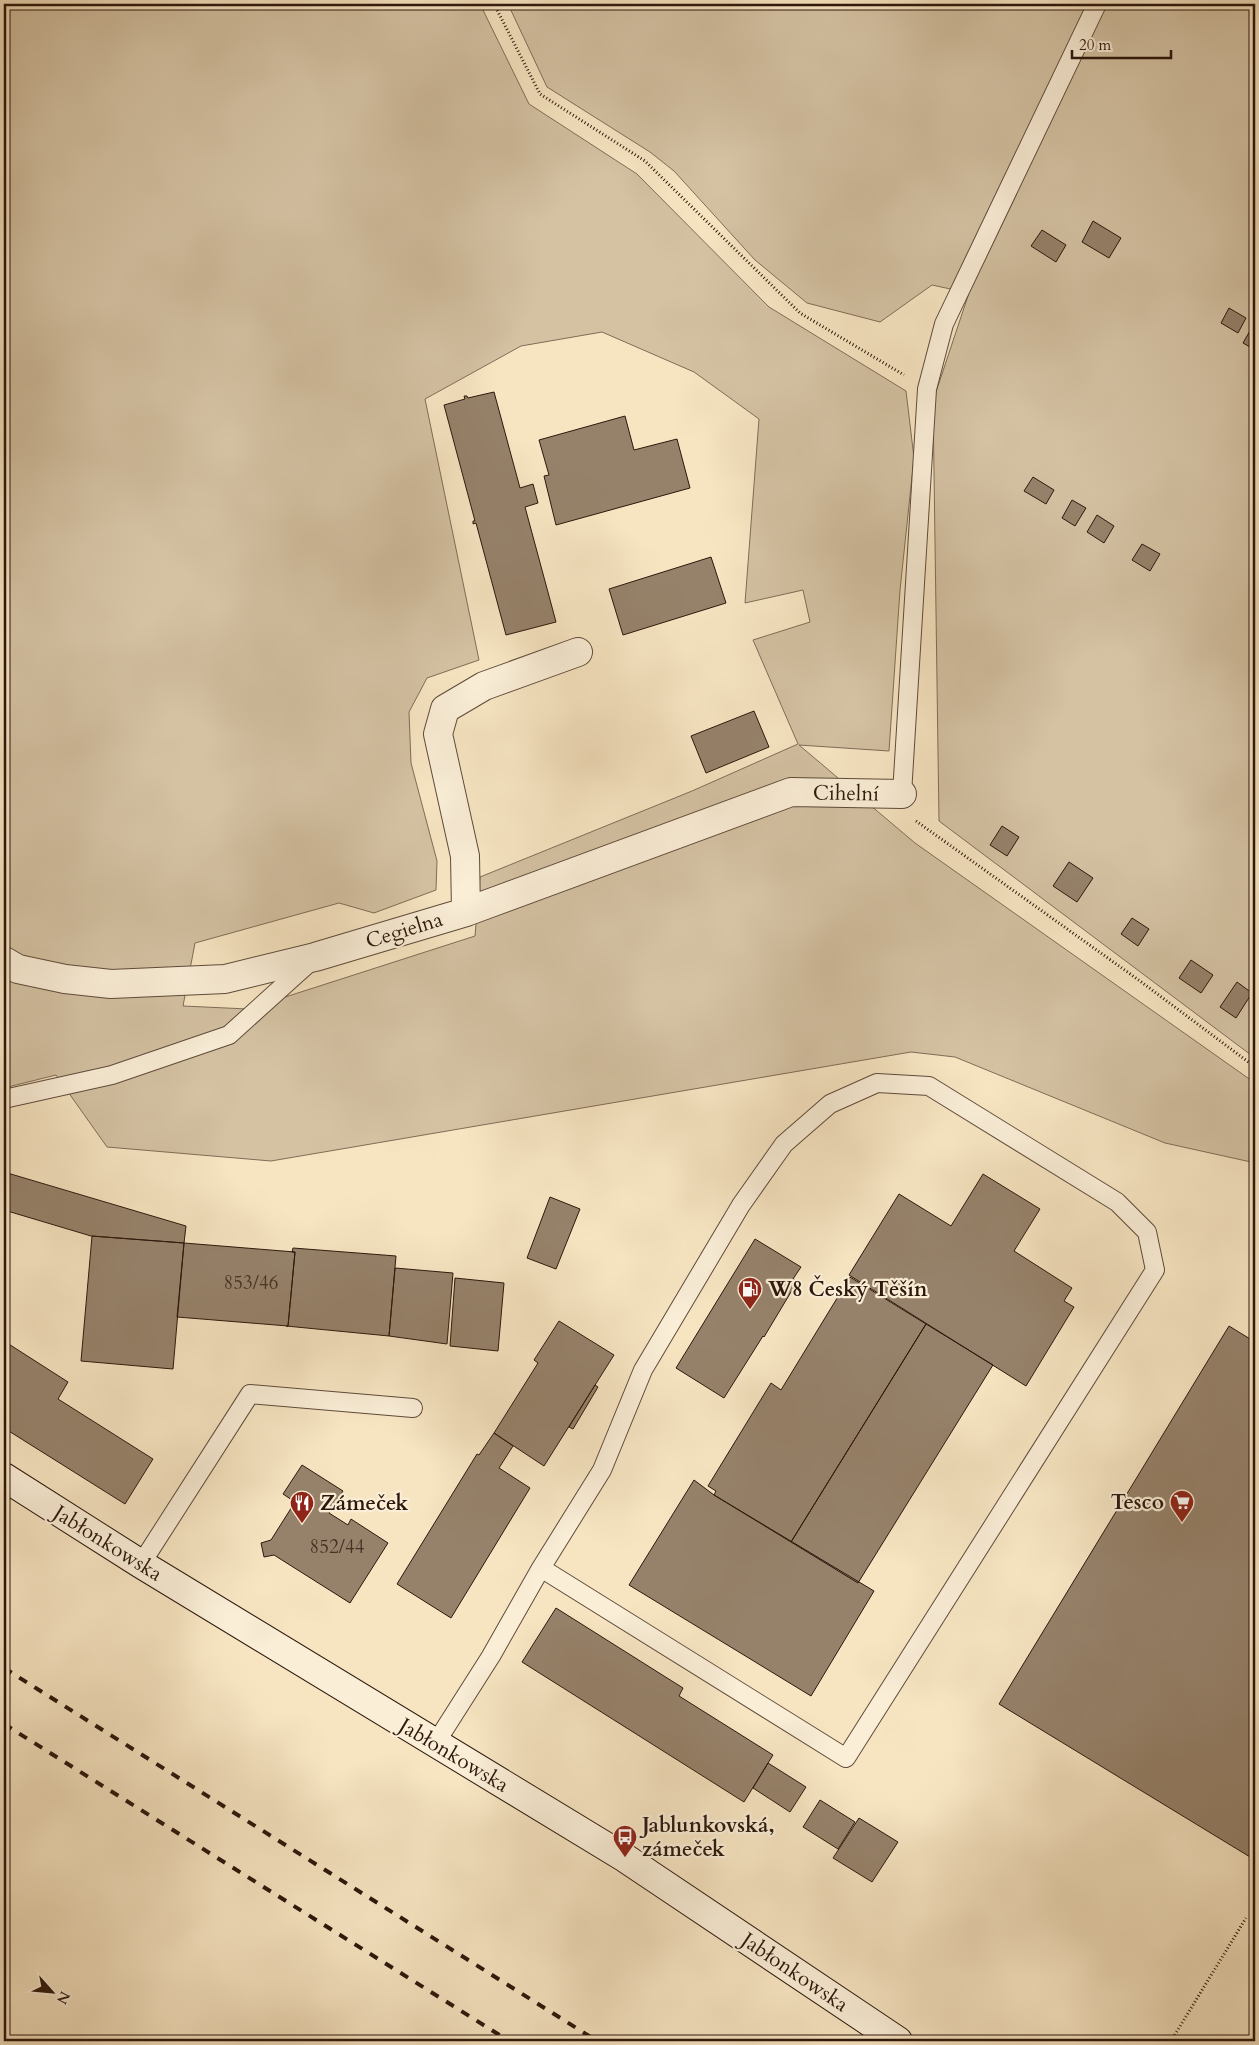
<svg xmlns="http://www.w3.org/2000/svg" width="1259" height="2045" font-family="Cardo,serif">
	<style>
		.green { fill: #d4c2a3; stroke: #806c58; fill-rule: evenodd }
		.building { fill: #96826b; stroke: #2c170c }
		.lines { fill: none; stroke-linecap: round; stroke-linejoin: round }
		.lane-casing { stroke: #5f4a3a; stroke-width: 20 }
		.street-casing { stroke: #5f4a3a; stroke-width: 30 }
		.secondary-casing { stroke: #2c170c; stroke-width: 30 }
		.path { stroke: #2c170c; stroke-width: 3; stroke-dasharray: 1 2.5; stroke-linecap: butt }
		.lane { stroke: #faeed7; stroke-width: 18 }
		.street { stroke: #faeed7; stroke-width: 28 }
		.secondary { stroke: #faeed7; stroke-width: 28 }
		.rail { stroke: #2c170c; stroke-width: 4; stroke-dasharray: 9 9; stroke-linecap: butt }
		.labels { text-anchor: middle; stroke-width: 4.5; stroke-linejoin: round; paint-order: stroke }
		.number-label { font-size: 19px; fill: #463224 }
		.street-label { font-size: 21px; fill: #2c170c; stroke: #faeed7 }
		.poi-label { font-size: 21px; font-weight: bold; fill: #2c170c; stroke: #faeed7; text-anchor: start }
	</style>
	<rect width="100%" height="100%" fill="#f7e5c2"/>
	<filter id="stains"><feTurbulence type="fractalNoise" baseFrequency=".004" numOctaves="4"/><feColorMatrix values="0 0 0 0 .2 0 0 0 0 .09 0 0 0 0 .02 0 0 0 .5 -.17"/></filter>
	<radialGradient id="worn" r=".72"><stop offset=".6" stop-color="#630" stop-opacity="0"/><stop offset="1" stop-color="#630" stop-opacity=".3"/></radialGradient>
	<path class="green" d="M4,4H480L529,104L637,174L769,307L906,391L914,458L900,590L889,751L799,745L915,843L1255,1083V1165L1251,1162L1165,1143L955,1057L911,1052L271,1161L107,1147L56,1075L4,1088ZM602,332L694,372L759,419L745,603L803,590L810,622L753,640L798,744L692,791L480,877L475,936L248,1009L183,1006L195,943L339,903L374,913L436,890L437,861L411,763L409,712L427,678L479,660L425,399L521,346Z
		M508,4H1255V1058L939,821L933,401L969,293L932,285L880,322L807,303L755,260L674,171L650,152L547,87Z"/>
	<path class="building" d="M1093,221L1121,238L1109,258L1082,242Z
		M1042,230L1066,245L1056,262L1031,246Z
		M1229,308L1246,318L1238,333L1221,323Z
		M1255,322V350L1243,343Z
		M494,392L520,488L533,484L538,503L525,507L556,622L506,635L476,523L473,524V521H475L444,405L465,399L464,396H467L468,398Z
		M625,416L634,450L677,439L690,488L556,525L544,476L549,475L539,440Z
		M1033,477L1054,490L1046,504L1024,491Z
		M1072,500L1086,508L1075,526L1062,518Z
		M1097,515L1114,526L1104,543L1087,532Z
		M1142,544L1160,554L1150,571L1132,560Z
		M711,557L726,603L623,635L609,589Z
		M754,711L769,747L706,773L691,736Z
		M1002,826L1019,837L1007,856L990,845Z
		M1069,862L1093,878L1077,902L1053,886Z
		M1132,918L1149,929L1138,946L1121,934Z
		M1191,960L1213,975L1201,993L1179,978Z
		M1237,982L1252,993L1236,1018L1220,1007Z
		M4,1172L186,1226L184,1243L91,1236L4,1210Z
		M983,1174L1040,1209L1014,1251L1072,1288L1064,1301L1074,1307L1026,1386L849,1275L899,1194L951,1226Z
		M550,1197L580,1209L556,1269L527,1258Z
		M92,1236L184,1243L173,1369L81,1361Z
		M755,1239L801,1267L793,1279L797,1282L764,1337L763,1336L724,1398L676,1368Z
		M184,1243L295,1252L288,1326L177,1317Z
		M293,1248L396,1256L389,1336L286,1326H288L295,1252H292Z
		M395,1268L453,1273L447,1344L389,1336Z
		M850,1277L926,1324L791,1542L714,1495L716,1491L708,1486L771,1383L781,1390Z
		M455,1278L504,1283L498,1351L450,1346Z
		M559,1321L614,1355L544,1466L494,1433L538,1363L534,1360Z
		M926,1324L993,1365L858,1583L791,1542Z
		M1229,1326L1255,1342V1860L999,1704Z
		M4,1341L68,1382L58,1399L153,1459L125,1504L4,1428Z
		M595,1385L598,1387L573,1429L569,1427Z
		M494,1433L513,1446L499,1468L530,1488L451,1618L397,1584L477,1454L479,1455Z
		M302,1465L343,1491L329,1513L348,1525L351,1519L388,1543L350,1603L274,1555L264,1557L261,1543L271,1540L295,1502L283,1494Z
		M694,1480L714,1495L874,1591L811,1696L629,1585Z
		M556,1608L683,1688L679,1696L773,1755L744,1802L522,1662Z
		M768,1763L806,1787L790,1812L753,1788Z
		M820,1800L855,1822L838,1849L803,1827Z
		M859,1818L898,1842L872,1882L833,1858Z"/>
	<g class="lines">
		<defs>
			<path id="lane" d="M902,794L927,389L944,324L1097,4
				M4,1099L112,1075L229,1035L311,961
				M141,1564L250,1394L413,1408
				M435,1744L491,1656L541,1568L602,1470L643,1370L741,1205L784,1144L830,1104L877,1083L929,1086L1117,1202L1147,1232L1155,1270L846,1758L541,1568"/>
			<path id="street" d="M466,912L465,856L438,734L445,709L484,686L578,652
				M4,961L18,969L65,979L111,984L225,979L315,957L466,912L791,792L902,794"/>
			<path id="secondary" d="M4,1477L141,1564L625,1858L898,2041"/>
		</defs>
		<use href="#lane" class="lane-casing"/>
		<use href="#street" class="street-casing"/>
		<use href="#secondary" class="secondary-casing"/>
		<path class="path" d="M494,4L540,94L645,161L800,313L904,375
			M916,821L1140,981L1255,1067
			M1171,2041L1246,1918"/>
		<use href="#lane" class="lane"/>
		<use href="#street" class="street"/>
		<use href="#secondary" class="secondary"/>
		<path class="rail" d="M4,1668L597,2041
			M4,1724L509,2041"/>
	</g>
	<defs>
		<symbol id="fuel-pin" viewBox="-11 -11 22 30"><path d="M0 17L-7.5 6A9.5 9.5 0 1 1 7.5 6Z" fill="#8f2418" stroke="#faeed7"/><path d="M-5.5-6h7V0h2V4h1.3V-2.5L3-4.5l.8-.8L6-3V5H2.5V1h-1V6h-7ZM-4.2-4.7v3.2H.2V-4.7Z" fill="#fff"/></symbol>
		<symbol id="supermarket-pin" viewBox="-11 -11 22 30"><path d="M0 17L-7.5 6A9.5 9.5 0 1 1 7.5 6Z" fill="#8f2418" stroke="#faeed7"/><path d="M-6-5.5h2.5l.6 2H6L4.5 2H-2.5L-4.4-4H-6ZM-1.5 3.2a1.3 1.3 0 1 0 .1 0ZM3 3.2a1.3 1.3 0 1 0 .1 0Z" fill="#fff"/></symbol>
		<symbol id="restaurant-pin" viewBox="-11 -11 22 30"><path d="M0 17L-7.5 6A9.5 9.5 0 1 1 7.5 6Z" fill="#8f2418" stroke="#faeed7"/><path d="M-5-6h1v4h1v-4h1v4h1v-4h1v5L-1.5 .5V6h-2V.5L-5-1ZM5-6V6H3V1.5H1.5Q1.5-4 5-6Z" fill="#fff"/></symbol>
		<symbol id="bus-pin" viewBox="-11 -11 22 30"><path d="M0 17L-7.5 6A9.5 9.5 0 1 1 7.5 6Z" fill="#8f2418" stroke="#faeed7"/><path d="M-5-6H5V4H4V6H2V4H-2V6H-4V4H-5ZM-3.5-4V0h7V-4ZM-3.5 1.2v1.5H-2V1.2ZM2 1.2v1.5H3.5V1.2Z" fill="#fff"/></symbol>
	</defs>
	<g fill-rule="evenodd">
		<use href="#fuel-pin" x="736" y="1275" width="28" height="38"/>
		<use href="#supermarket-pin" x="1168" y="1488" width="28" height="38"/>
		<use href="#restaurant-pin" x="288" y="1489" width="28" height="38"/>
		<use href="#bus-pin" x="611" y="1823" width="28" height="38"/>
	</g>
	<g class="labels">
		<g class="number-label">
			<text x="251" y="1289">853/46</text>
			<text x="337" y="1553">852/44</text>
		</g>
		<g class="street-label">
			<text transform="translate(846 793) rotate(1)" y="7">Cihelní</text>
			<text transform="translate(404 930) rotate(-17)" y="7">Cegielna</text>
			<text transform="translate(108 1543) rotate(32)" y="7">Jabłonkowska</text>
			<text transform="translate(454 1755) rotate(31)" y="7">Jabłonkowska</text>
			<text transform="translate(795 1972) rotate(34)" y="7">Jabłonkowska</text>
		</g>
		<g class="poi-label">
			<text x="768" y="1296">W8 Český Těšín</text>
			<text x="1164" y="1509" text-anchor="end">Tesco</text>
			<text x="320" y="1510">Zámeček</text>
			<text x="642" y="1832">Jablunkovská,<tspan x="642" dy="24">zámeček</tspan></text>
		</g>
	</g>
	<rect width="1259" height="2045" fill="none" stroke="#f7e5c2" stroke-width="20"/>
	<rect x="5" y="5" width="1249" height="2035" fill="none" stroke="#2c170c" stroke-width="2.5"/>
	<rect x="10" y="10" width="1239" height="2025" fill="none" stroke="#2c170c"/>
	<g transform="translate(52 1992) rotate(117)" stroke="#faeed7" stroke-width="4" paint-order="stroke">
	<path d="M0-4L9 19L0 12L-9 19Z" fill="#2c170c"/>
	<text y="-8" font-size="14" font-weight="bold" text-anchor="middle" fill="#2c170c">N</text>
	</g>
	<path d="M1072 50v8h99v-8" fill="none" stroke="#2c170c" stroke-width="2.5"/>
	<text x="1079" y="50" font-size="15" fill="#2c170c" stroke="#faeed7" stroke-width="4" paint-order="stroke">20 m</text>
	<rect width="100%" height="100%" filter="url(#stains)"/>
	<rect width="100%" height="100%" fill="url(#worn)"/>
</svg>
